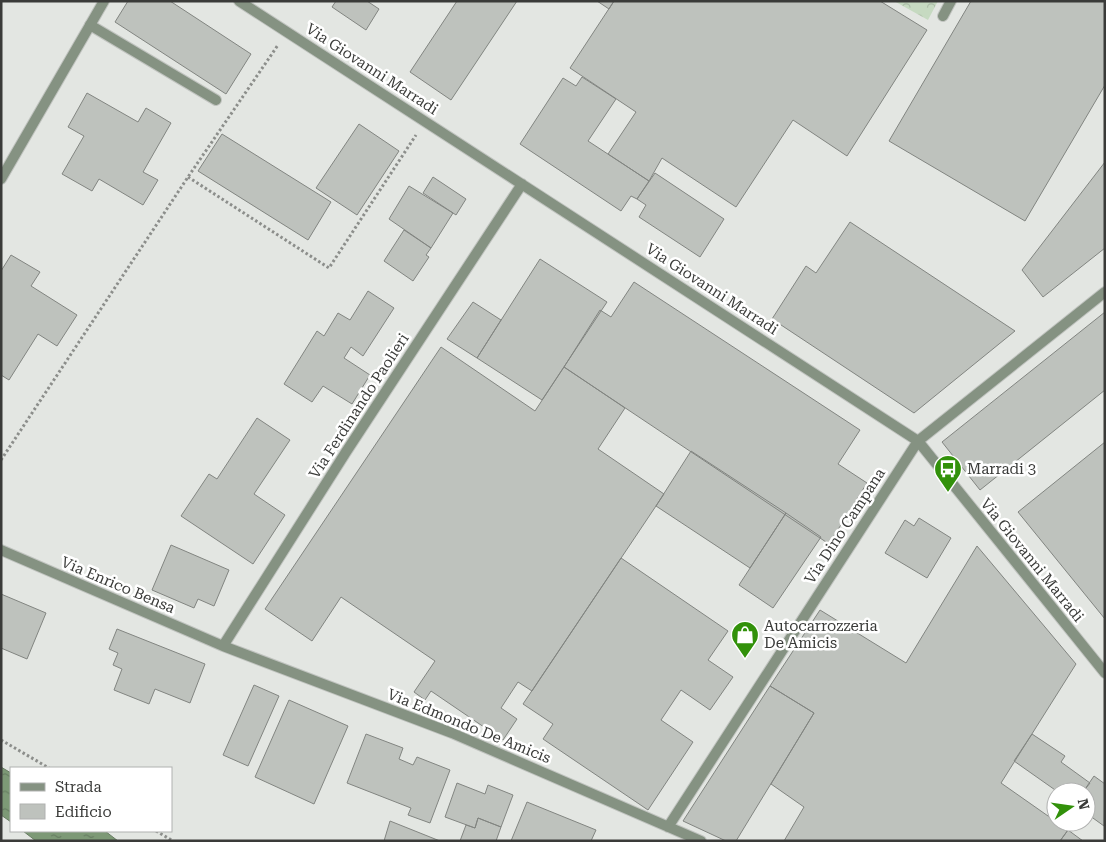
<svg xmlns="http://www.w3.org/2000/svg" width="1106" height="842" font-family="'Roboto Serif',serif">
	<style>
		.forest { fill: url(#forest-crowns) }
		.water { fill: url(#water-ripples); stroke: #697d64 }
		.building { fill: #bec2bd; stroke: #828581 }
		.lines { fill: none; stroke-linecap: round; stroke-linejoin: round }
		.service-casing { stroke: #c1c4c0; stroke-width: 12 }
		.minor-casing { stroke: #c1c4c0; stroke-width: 12 }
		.path { stroke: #8c8e8b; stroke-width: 3; stroke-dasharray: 2.5 2.5; stroke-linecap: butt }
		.service { stroke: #859282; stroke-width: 10 }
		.minor { stroke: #859282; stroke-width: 10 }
		.labels { text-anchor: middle; stroke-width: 5; stroke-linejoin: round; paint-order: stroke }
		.street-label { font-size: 15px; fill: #3a3b39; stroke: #fff }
		.poi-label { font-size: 15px; fill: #3a3b39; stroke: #fff; text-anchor: start }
	</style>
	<defs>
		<pattern id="forest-crowns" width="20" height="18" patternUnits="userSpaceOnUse" patternTransform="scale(1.25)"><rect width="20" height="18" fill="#c6dac1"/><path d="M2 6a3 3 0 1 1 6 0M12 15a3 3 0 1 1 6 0" fill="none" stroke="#abbca7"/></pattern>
		<pattern id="water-ripples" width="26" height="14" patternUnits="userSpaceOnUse" patternTransform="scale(1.25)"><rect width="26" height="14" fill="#7d9976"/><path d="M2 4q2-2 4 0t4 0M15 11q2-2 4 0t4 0" fill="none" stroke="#677e62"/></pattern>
	</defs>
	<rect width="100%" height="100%" fill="#e3e6e2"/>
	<path class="forest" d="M894,1H938L928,20Z"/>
	<path class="water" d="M1,767L11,773V822L1,815Z
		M23,831H105L118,841H36Z"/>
	<path class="building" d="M128,1H170L251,54L226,94L115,22Z
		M336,1H367L379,9L366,30L332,7Z
		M457,1H517L451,100L410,72Z
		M597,1H614L609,9Z
		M614,1H880L927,30L847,156L793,120L736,207L662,158L649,181L608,154L636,112L570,68Z
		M971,1H1105V85L1025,221L889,141Z
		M582,77L616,99L588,141L649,181L637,199L631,196L621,211L520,144L563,78L576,86Z
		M87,93L138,122L146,108L171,123L143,172L158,180L143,205L99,179L92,191L62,174L84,136L68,127Z
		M359,124L399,151L357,215L316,188Z
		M222,134L331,202L308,240L198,171Z
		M1105,162V248L1043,297L1022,270Z
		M655,173L724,219L700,257L639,217L646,205L637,199Z
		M433,177L466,199L456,215L423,193Z
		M409,186L453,213L431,248L389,219Z
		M850,222L1015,331L914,413L772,319L806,266L816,273Z
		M404,230L431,248L426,255L429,257L413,281L384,261Z
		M11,255L40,272L31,286L77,315L57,346L38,334L9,380L1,375V271Z
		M540,259L607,302L542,400L477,358Z
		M634,282L860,430L838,464L867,483L829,544L564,367L600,310L611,317Z
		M368,291L394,308L363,356L351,347L344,358L370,375L352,404L323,386L312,402L284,384L317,331L324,336L338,313L350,320Z
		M473,302L501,320L477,358L447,339Z
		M1105,312V390L980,490L942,442Z
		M441,347L535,411L564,367L625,408L598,449L664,494L532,691L518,682L501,708L517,719L503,740L431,691L425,700L414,692L435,661L341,597L312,641L265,609Z
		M257,418L290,440L254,494L285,515L253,564L181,516L209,474L217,479Z
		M1105,442V619L1018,512Z
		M691,451L786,513L750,568L656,506Z
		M786,513L821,537L773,608L739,585Z
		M919,518L951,538L927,578L885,553L905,520L914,526Z
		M171,545L229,570L214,606L198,599L194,608L152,590Z
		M977,546L1076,664L1001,783L1068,830L1060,841H784L804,807L771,784L814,713L770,686L820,610L906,663Z
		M621,558L728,631L708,660L733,677L710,710L681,690L661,720L693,742L648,810L543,739L553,724L523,704Z
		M1,594L46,613L27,659L1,648Z
		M117,629L205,664L190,703L155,689L149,704L114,690L122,669L113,665L118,653L109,649Z
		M254,685L279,696L248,766L223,755Z
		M770,686L814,713L736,841H726L683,821Z
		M289,700L348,726L314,804L255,777Z
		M366,734L403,748L399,759L413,765L417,757L450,770L430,823L408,815L411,808L347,783Z
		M1032,734L1065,756L1061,762L1090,783L1083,792H1058L1014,761Z
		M1094,776L1105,784L1104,826L1086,813V792H1083Z
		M457,783L485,794L488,785L513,795L501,827L478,818L475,828L445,817Z
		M527,802L596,830L591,841H511Z
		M478,818L501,827L496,841H460L466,825L475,828Z
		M390,821L440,841H384Z
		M1068,830L1083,841H1060Z"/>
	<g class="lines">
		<defs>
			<path id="service" d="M943,16L951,1
				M90,25L216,100"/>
			<path id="minor" d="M239,1L918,441L1105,673
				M1,179L104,1
				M1,550L223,646L452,733L701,841
				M223,646L346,452L522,184
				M668,827L918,441L1105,292"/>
		</defs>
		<use href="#service" class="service-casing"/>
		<use href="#minor" class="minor-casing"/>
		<path class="path" d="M188,177L329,268L416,135
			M1,460L188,177L278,45
			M1,740L49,768
			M156,831L173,841"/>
		<use href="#service" class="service"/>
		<use href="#minor" class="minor"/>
	</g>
	<defs>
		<symbol id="bus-pin" viewBox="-11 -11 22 30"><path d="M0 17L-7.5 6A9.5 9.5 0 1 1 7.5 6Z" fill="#32910a" stroke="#fff"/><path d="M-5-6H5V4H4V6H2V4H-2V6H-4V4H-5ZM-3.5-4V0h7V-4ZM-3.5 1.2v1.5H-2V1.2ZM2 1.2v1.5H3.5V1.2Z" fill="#fff"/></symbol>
		<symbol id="shop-pin" viewBox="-11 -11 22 30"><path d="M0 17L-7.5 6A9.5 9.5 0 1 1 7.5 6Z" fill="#32910a" stroke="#fff"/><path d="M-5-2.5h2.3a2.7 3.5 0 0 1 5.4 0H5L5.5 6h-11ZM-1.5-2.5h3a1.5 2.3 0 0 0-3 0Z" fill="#fff"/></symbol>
	</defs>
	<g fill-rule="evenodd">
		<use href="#bus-pin" x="932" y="453" width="32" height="43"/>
		<use href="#shop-pin" x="729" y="619" width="32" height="43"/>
	</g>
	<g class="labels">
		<g class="street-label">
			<text transform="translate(372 69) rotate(33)" y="5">Via Giovanni Marradi</text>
			<text transform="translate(712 289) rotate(33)" y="5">Via Giovanni Marradi</text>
			<text transform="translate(359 406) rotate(-57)" y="5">Via Ferdinando Paolieri</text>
			<text transform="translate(845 526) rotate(-57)" y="5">Via Dino Campana</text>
			<text transform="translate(1032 560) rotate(51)" y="5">Via Giovanni Marradi</text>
			<text transform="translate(118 585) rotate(23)" y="5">Via Enrico Bensa</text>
			<text transform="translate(469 726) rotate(22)" y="5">Via Edmondo De Amicis</text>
		</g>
		<g class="poi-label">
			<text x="967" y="474">Marradi 3</text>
			<text x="764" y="631">Autocarrozzeria<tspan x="764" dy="17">De Amicis</tspan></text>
		</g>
	</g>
	<rect width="1106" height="842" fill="none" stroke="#3a3b39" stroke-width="5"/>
	<rect x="10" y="767" width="162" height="65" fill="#ffffff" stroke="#b0b1b0"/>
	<rect x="20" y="783" width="25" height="8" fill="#859282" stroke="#b0b1b0"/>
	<text x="55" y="792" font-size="15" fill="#3a3b39">Strada</text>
	<rect x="20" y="804" width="25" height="15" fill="#bec2bd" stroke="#b0b1b0"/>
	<text x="55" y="817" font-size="15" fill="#3a3b39">Edificio</text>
	<g transform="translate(1071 807) rotate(77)"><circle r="24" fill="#ffffff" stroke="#b0b1b0"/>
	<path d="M0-4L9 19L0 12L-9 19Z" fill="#32910a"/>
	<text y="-8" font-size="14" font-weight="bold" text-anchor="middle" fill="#3a3b39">N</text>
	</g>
</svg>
